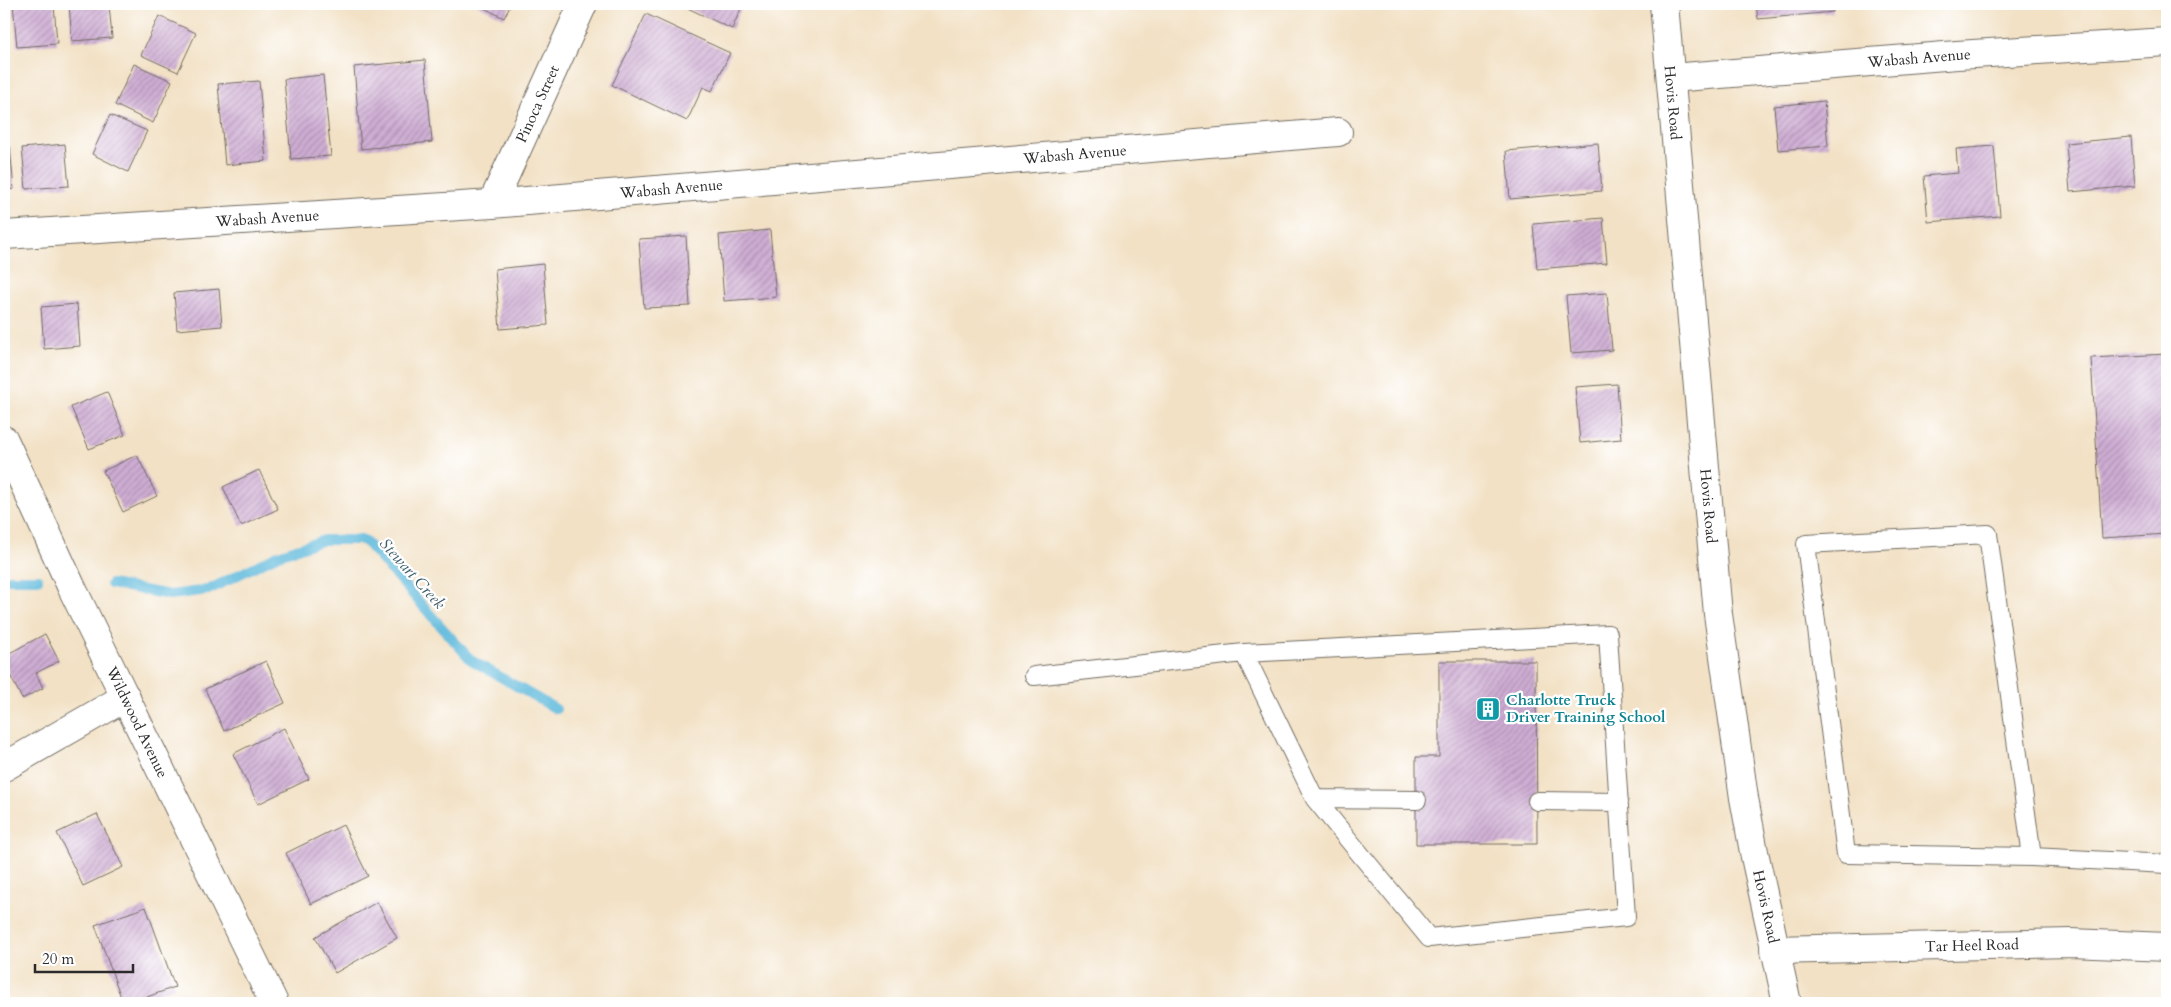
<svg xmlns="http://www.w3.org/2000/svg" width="2171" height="1007" font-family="Cardo,serif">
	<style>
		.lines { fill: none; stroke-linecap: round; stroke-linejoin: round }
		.stream { stroke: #5cb8da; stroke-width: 10 }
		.building { fill: url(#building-hatch) }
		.lane-casing { stroke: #716b61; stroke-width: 20 }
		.street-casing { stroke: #716b61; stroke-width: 30 }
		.secondary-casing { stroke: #716b61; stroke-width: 30 }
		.lane { stroke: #fff; stroke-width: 18 }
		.street { stroke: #fff; stroke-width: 28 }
		.secondary { stroke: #fff; stroke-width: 28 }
		.labels { text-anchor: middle; stroke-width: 4.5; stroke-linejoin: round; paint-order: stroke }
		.street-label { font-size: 15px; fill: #2b2b2b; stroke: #fff }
		.culture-label { font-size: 15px; font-weight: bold; fill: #0d838f; stroke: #fff; text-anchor: start }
		.water-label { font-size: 16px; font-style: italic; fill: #3c5c68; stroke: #fff }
	</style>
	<defs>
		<pattern id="building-hatch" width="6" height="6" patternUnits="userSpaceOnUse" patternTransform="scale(1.25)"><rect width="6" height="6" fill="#cfadd4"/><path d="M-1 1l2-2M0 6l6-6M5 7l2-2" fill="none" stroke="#a88dac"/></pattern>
	</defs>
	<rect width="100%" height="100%" fill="#fff"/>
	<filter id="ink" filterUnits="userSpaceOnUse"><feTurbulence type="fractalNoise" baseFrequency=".02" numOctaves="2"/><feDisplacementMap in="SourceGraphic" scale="10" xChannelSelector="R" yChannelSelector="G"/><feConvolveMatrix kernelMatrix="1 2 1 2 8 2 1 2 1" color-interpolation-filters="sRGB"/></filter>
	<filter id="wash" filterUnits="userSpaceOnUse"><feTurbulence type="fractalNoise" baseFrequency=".0096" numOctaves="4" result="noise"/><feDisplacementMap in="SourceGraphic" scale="20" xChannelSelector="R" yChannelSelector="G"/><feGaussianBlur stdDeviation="1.12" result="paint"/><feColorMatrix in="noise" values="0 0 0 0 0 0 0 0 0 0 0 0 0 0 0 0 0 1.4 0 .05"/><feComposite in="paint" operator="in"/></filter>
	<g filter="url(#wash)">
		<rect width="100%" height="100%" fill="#f2e1c5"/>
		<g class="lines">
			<path class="stream" d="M4,579H38
				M111,584L170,595L208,590L278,555L324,540H364L471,660L556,709"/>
		</g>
		<g id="blocks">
			<path class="building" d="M13,4H54L57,44L17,47Z
				M69,4H109L112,38L72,41Z
				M476,4H511L504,18Z
				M679,4H743L732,29Z
				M1756,4H1832L1833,12L1758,19Z
				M646,14L730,53L712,91L703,87L687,121L612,85Z
				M159,16L196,33L178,72L141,55Z
				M425,60L432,142L361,149L354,67Z
				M134,64L172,81L153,123L115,105Z
				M323,75L331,156L291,159L284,79Z
				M259,81L266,161L225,165L218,84Z
				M1824,101L1828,146L1778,150L1774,106Z
				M110,115L147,131L128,172L92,154Z
				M2131,137L2135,186L2070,192L2066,143Z
				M1598,143L1602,191L1510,199L1506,151Z
				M65,144L69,186L26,189L22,148Z
				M1994,146L2000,216L1928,222L1924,176L1958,173L1956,149Z
				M10,147L14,189L4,190V148Z
				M1603,218L1607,263L1537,269L1533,224Z
				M770,230L776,297L724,301L719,235Z
				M686,236L690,306L644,308L639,239Z
				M543,264L548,325L500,329L495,269Z
				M219,289L222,326L177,330L174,293Z
				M1607,293L1612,350L1571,353L1566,296Z
				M77,304L80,346L44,349L41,307Z
				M2167,354V534L2102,538L2091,358Z
				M1617,384L1621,439L1580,443L1575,387Z
				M107,392L125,435L89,449L71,407Z
				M137,455L157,496L123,512L103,471Z
				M259,470L278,509L241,526L223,487Z
				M45,634L59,661L36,673L43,688L22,699L4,663V656Z
				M266,661L285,703L224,731L205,689Z
				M1439,661H1536L1537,844H1416V757H1439Z
				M284,728L309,779L258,804L233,754Z
				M97,814L123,867L83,886L57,833Z
				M343,825L368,876L311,904L286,853Z
				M377,902L397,938L335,973L315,937Z
				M146,907L175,987L130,1003H123L95,925Z"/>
		</g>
	</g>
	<g filter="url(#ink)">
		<use href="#blocks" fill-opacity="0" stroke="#716b61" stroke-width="1"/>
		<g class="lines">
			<defs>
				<path id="lane" d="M1034,676L1244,653L1315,799L1429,938L1626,917L1608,634L1244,653
					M1315,799L1417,800
					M1537,801L1619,802
					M2032,857L1988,534L1806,544L1846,854L2032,857L2167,864"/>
				<g id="street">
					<path id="s1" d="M1671,78L1957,55L2167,42"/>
					<path id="s2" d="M492,204L583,4"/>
					<path id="s3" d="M4,235L492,204L1338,132"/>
					<path id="s4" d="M4,440L71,586L274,1003"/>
					<path d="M4,767L126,697"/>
					<path id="s5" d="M1774,950L2071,943L2167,947"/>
				</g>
				<g id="secondary">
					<path id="s6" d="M1664,4L1718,614L1744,798L1754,852L1787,1003"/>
				</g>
			</defs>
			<use href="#lane" class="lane-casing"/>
			<use href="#street" class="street-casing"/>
			<use href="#secondary" class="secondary-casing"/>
			<use href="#lane" class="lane"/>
			<use href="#street" class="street"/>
			<use href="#secondary" class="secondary"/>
		</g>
	</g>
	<defs>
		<symbol id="building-square" viewBox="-11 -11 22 22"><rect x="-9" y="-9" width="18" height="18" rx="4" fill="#0f9aa8" stroke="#fff"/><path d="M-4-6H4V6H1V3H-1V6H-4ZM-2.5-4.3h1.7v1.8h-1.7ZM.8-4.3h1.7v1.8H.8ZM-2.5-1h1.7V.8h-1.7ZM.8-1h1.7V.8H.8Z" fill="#fff"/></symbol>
	</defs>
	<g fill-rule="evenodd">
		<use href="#building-square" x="1474" y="695" width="28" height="28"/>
	</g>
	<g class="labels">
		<g class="street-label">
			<text dy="5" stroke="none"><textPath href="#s1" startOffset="249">Wabash Avenue</textPath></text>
			<text dy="5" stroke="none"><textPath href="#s6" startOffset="99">Hovis Road</textPath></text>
			<text dy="5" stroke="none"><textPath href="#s2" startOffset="110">Pinoca Street</textPath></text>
			<text dy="5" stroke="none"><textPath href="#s3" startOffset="1074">Wabash Avenue</textPath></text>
			<text dy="5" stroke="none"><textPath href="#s3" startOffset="669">Wabash Avenue</textPath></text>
			<text dy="5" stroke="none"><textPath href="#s3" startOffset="264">Wabash Avenue</textPath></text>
			<text dy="5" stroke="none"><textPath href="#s6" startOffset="504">Hovis Road</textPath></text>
			<text dy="5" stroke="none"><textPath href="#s4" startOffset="312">Wildwood Avenue</textPath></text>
			<text dy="5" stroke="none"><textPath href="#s6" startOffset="909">Hovis Road</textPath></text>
			<text dy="5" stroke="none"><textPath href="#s5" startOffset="198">Tar Heel Road</textPath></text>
		</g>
		<g class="culture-label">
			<text x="1506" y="705">Charlotte Truck<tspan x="1506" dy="17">Driver Training School</tspan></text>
		</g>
		<g class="water-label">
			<text transform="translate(413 573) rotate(48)" y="6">Stewart Creek</text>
		</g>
	</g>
	<rect width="2171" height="1007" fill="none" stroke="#fff" stroke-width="20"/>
	<path d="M35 964v8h98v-8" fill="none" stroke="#2b2b2b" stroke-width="2.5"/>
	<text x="42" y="964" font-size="15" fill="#2b2b2b" stroke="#ffffff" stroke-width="4" paint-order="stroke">20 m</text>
</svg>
